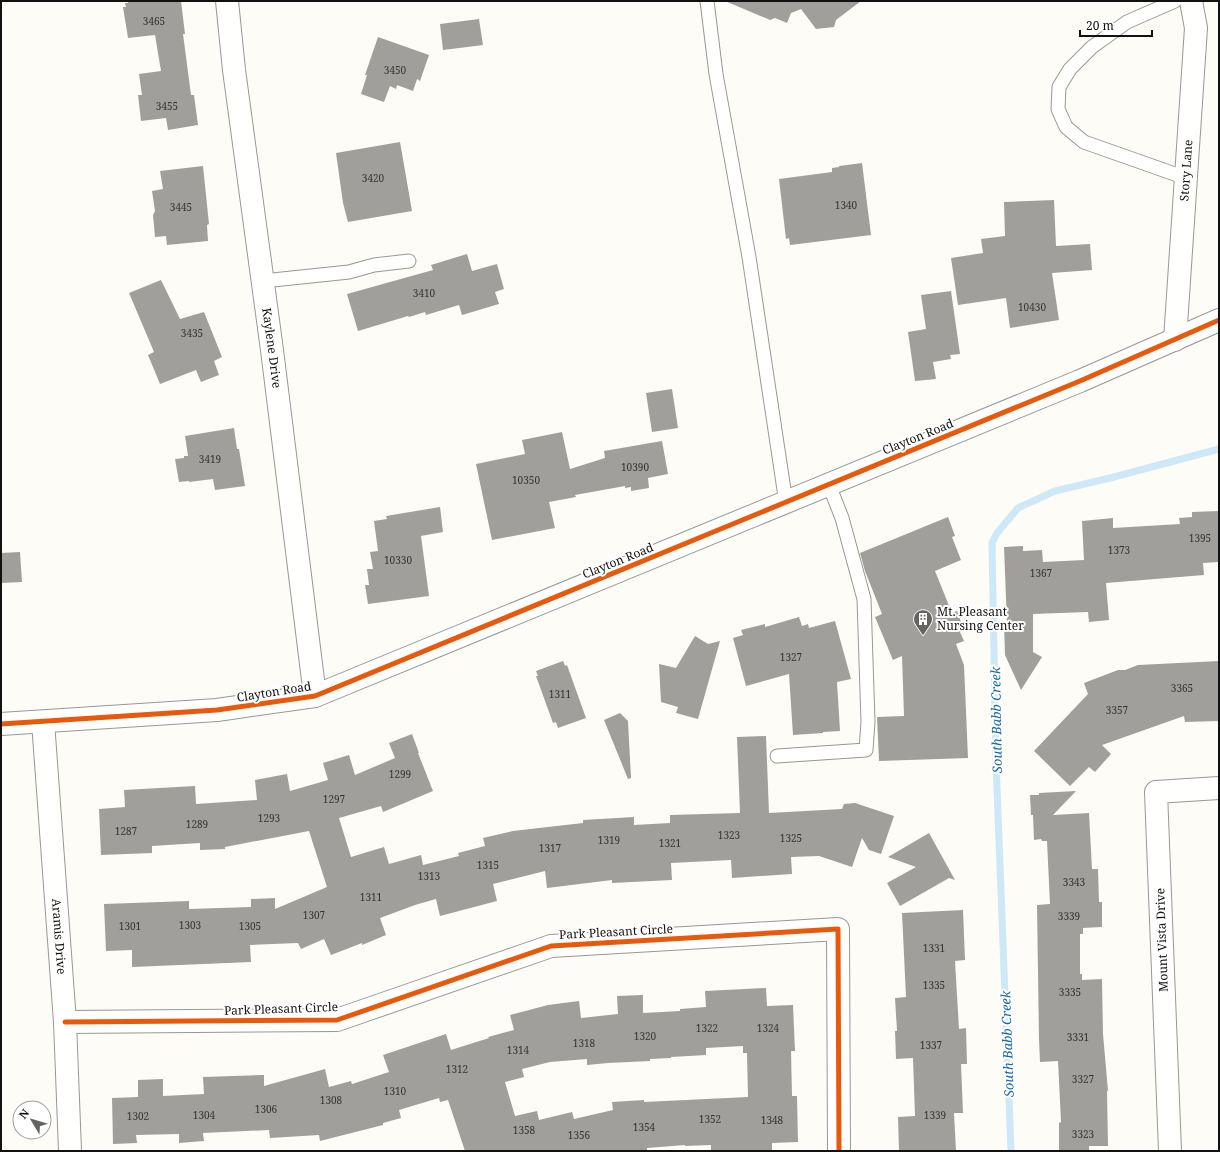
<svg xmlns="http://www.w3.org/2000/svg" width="1220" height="1152" font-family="'Noto Serif',serif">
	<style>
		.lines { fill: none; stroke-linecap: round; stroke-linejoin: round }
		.stream { stroke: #cde8f7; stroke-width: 7 }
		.building { fill: #a19f9c; fill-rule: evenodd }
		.service-casing { stroke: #979795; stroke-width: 15 }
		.minor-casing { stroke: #979795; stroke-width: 24 }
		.tertiary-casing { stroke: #979795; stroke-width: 24 }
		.service { stroke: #fffffe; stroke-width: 13 }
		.minor { stroke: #fffffe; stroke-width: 22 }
		.tertiary { stroke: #fffffe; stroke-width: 22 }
		.cycleway-casing { stroke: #fff; stroke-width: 8 }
		.cycleway { stroke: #e8590c; stroke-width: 5 }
		.labels { text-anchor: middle; stroke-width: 4; stroke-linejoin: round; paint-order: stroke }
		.number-label { font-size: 10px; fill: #353434 }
		.street-label { font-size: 12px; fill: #111; stroke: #fff }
		.poi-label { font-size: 12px; fill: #111; stroke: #fff; text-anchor: start }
		.water-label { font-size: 13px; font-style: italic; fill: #1768a6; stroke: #fff }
	</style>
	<rect width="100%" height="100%" fill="#fdfcf7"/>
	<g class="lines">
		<path class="stream" d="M1011,1151L996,762L992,543L997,533L1018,508L1055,491L1110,478L1219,449"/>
	</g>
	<path class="building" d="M128,1H181L185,34H183L191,95H194L198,125L168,130L166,118L141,121L138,95H142L139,74L161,71L155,35L128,38L123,7H126L125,3H128Z
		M725,1H861L836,20L834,27L816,29L801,9L791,13L787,23L775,18L770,20Z
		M479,19L483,45L443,50L440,24Z
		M378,37L429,55L420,81L417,79L413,91L397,85L396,89L390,86L384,102L361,94L367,75H365Z
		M400,142L412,211L348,222L343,203L336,153Z
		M862,163L871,235L790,245L789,238L786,239L779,179L832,172V168L839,167V166Z
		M203,166L209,224L207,225L208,241L167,245L166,236L155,237L153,215L155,211L152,191L163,189L160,171Z
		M1054,200L1056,246L1090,244L1092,270L1052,273L1059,320L1010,328L1006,298L958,305L951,258L983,253L981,239L1005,236L1004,202Z
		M467,254L472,271L497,264L504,289L495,292L499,304L462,315L459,305L426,315L425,312L409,317L408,316L358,331L347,294L433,270L431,265Z
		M161,280L180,319L204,312L222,357L214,361L219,375L201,382L196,370L160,384L148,355L154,352L129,293Z
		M951,291L960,354L950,355L951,359L933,362L936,379L915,381L908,332L926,329L921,295Z
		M672,389L678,428L652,432L646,393Z
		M234,428L237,449H239L245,486L215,490L213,479L189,482V481L179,482L175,459L184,458V456H188L185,436Z
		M562,432L570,469L605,458L604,451L662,441L668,474L648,478L649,488L631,491V487L625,488V486L575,495L576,497L549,502L555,528L492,540L476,464L525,454L522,440Z
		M440,507L443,532L421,536L429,596L368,604L365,585H369L367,569H373L370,552L378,551L374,521L387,519L386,516Z
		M1219,511V562L1203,563L1204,575L1106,583L1109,620L1089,622L1088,612L1033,614V652L1042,657L1021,690L1005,655L1004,624H1007L1004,547L1023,546V551L1042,550L1043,562L1084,560L1082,521L1113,518V528L1180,524L1179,518L1192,517V512Z
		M948,517L955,536L952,537L961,560L935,571L952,613L957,611L964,630L960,632L964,641L956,644L964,665L968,758L879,761L877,717L904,716L902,656L893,660L875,617L882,614L865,571L860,553Z
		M20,552L22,582L1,583V553Z
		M799,617L802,626L808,624L809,628L835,621L851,679L837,682L840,731L823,732V733L793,735L789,674L746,686L733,638L743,635L741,630L765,624V627Z
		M695,636L708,644L720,641L698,719L676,713L678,707L661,702L659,664L676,668Z
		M563,661L565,666L567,665L586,718L558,728L556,722L553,723L536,676H538L536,671Z
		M1219,661V721L1185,722L1184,716L1102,745L1111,754L1095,772L1089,767L1070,786L1034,751L1088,694L1084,683L1118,670H1125L1138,665Z
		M620,713L628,721L631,778L628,779L604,720Z
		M412,734L419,753H418L433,791L383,812L381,806L339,818L351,857L384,847L389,864L421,855L423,865L459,856L458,853L485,846L483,838L513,831L583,823V820L634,817V825L670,823V815L740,813L737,737L766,736L769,813L842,809L844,804L855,803L894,816L881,854L869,850L862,838L852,867L819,856L791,857L792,874L732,878L731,860L671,863L672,880L612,883V880L547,888L545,871L493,884L497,901L440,916L436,899L415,905L380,918L386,935L362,945V943L331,955L324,939L301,949L298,943L250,945L251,962L132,967V950L106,951L104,904L189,901V909L251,907V899L275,898V909L327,887L309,831L225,847V849L200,850V843L152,846V853L101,855L99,809L125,807L124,790L195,786L196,804L257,800L255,780L287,774L290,791L328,780L323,763L349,755L355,775L395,758L389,743Z
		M1076,791L1053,815L1089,813L1092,869H1098L1099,902H1102V927L1083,928V934H1080V974H1082V980L1102,979L1103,1034L1108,1091H1107L1108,1146H1089V1151H1059V1123L1061,1122L1058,1061L1040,1062L1039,1039L1037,905L1050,904L1047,841H1042L1041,839L1034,840L1033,815H1031L1030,795H1039V793Z
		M929,833L955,880L949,878L900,906L887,883L916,867L888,857Z
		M963,910L965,960L955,961L959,1029L966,1028L967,1064H961L963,1113H954L956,1151H899L898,1117L915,1116L913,1058L896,1059L895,1031H897L895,998L906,997L902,913Z
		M766,988L767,1006L793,1005L795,1051H791L792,1096H797L798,1142L772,1143V1151H711V1145L685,1146V1145L647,1148V1151H465L448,1100L440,1102L439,1098L399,1110L401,1118L383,1123V1125L320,1141L319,1135L270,1138L269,1130L203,1133L204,1141L179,1143V1134L136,1135L137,1143L113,1144L112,1098L138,1097V1080L163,1079V1096L204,1094L203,1077L264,1075V1086L325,1069L329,1087L351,1081L352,1084L389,1072L383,1055L446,1034L451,1050L489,1038L488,1037L514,1030L510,1015L548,1005L579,1001L581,1018L618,1014L617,996L643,995V1013L680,1011V1009L706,1007L705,991ZM743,1046V1053H747L748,1097L644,1102V1100L612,1102L613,1110L574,1119L572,1112L539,1120L537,1111L515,1116L505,1082L524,1077L522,1069L550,1062L587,1059V1065L608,1063L650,1061V1059L671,1058V1057L706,1055V1048Z"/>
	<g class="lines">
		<defs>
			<path id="service" d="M707,1L716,74L749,257L786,503
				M1175,1L1127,22L1092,47L1070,69L1059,87L1058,109L1066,127L1084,142L1186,178
				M263,281L349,272L374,265L409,261
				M777,756L866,750L868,722L864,599L842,518L829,485"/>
			<g id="minor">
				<path id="s1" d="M227,1L234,70L272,350L315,696"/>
				<path id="s2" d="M1175,340L1196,28L1191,1"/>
				<path id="s3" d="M43,722L65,1022L70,1151"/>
				<path d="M65,1022L337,1020L551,946L838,929L839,1151"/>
				<path d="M1170,1151L1156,792L1219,788"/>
			</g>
			<path id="tertiary" d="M1,724L217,710L315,696L1080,381L1219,320"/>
		</defs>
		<use href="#service" class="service-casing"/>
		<use href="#minor" class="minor-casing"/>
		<use href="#tertiary" class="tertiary-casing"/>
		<use href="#service" class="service"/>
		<use href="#minor" class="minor"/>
		<use href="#tertiary" class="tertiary"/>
		<defs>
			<path id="cycleway" d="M1,724L217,710L315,696L1080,381L1219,320
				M65,1022L337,1020L551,946L838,929L839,1151"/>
		</defs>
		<use href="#cycleway" class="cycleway-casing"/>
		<use href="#cycleway" class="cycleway"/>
	</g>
	<defs>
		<symbol id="building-pin" viewBox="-11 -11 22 30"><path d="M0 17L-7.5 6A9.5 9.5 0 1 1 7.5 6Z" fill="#646362" stroke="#fff"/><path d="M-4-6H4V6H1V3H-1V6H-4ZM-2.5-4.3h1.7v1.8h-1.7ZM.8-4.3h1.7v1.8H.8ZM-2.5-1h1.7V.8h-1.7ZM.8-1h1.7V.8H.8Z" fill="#fff"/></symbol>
	</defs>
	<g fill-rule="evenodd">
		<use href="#building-pin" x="912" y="608" width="22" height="30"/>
	</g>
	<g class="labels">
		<g class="number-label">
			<text x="154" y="25">3465</text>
			<text x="395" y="74">3450</text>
			<text x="167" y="110">3455</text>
			<text x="373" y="182">3420</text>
			<text x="846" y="209">1340</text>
			<text x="181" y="211">3445</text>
			<text x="424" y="297">3410</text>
			<text x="1032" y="311">10430</text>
			<text x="192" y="337">3435</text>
			<text x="210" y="463">3419</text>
			<text x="635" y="471">10390</text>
			<text x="526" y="484">10350</text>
			<text x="1200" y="542">1395</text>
			<text x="1119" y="554">1373</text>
			<text x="398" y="564">10330</text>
			<text x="1041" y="577">1367</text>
			<text x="791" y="661">1327</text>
			<text x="1182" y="692">3365</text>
			<text x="560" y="698">1311</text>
			<text x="1117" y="714">3357</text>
			<text x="400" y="778">1299</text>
			<text x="334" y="803">1297</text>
			<text x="269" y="822">1293</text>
			<text x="197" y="828">1289</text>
			<text x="126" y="835">1287</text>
			<text x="729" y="839">1323</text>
			<text x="791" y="842">1325</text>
			<text x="609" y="844">1319</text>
			<text x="670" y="847">1321</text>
			<text x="550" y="852">1317</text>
			<text x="488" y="869">1315</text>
			<text x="429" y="880">1313</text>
			<text x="1074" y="886">3343</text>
			<text x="371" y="901">1311</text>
			<text x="314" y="919">1307</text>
			<text x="1069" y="920">3339</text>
			<text x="190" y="929">1303</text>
			<text x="130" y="930">1301</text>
			<text x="250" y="930">1305</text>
			<text x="934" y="952">1331</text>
			<text x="934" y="989">1335</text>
			<text x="1070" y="996">3335</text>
			<text x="707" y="1032">1322</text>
			<text x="768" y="1032">1324</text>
			<text x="645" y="1040">1320</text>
			<text x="1078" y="1041">3331</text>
			<text x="584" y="1047">1318</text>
			<text x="931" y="1049">1337</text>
			<text x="518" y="1054">1314</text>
			<text x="457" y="1073">1312</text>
			<text x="1083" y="1083">3327</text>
			<text x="395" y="1095">1310</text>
			<text x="331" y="1104">1308</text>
			<text x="266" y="1113">1306</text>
			<text x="204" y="1119">1304</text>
			<text x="935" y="1119">1339</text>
			<text x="138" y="1120">1302</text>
			<text x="710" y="1123">1352</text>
			<text x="772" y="1124">1348</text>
			<text x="644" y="1131">1354</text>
			<text x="524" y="1134">1358</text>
			<text x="1083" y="1138">3323</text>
			<text x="579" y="1139">1356</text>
		</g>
		<g class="street-label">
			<text dy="4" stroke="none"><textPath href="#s2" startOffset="170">Story Lane</textPath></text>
			<text dy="4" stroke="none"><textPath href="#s1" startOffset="350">Kaylene Drive</textPath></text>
			<text transform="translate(918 437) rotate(-22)" y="4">Clayton Road</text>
			<text transform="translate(618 561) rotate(-22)" y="4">Clayton Road</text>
			<text transform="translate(274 692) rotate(-9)" y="4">Clayton Road</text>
			<text transform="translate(616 932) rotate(-3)" y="4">Park Pleasant Circle</text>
			<text dy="4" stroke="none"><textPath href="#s3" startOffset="215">Aramis Drive</textPath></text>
			<text transform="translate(1162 940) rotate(-92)" y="4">Mount Vista Drive</text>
			<text transform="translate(281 1009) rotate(-2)" y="4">Park Pleasant Circle</text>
		</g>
		<g class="poi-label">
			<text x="937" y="616">Mt. Pleasant<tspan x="937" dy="14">Nursing Center</tspan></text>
		</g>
		<g class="water-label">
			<text transform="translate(996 720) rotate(-91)" y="5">South Babb Creek</text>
			<text transform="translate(1007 1044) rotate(-92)" y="5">South Babb Creek</text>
		</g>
	</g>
	<rect width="1220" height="1152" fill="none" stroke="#111111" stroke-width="4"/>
	<g transform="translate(32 1120) rotate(308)"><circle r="19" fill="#ffffff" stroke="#a0a0a0"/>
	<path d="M0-3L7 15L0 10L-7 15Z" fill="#646362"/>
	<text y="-6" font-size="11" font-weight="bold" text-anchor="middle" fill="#111111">N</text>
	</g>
	<path d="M1080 30v6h72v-6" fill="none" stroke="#111111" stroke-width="2"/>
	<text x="1086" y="30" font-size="12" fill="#111111" stroke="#ffffff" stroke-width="3" paint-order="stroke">20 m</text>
</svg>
